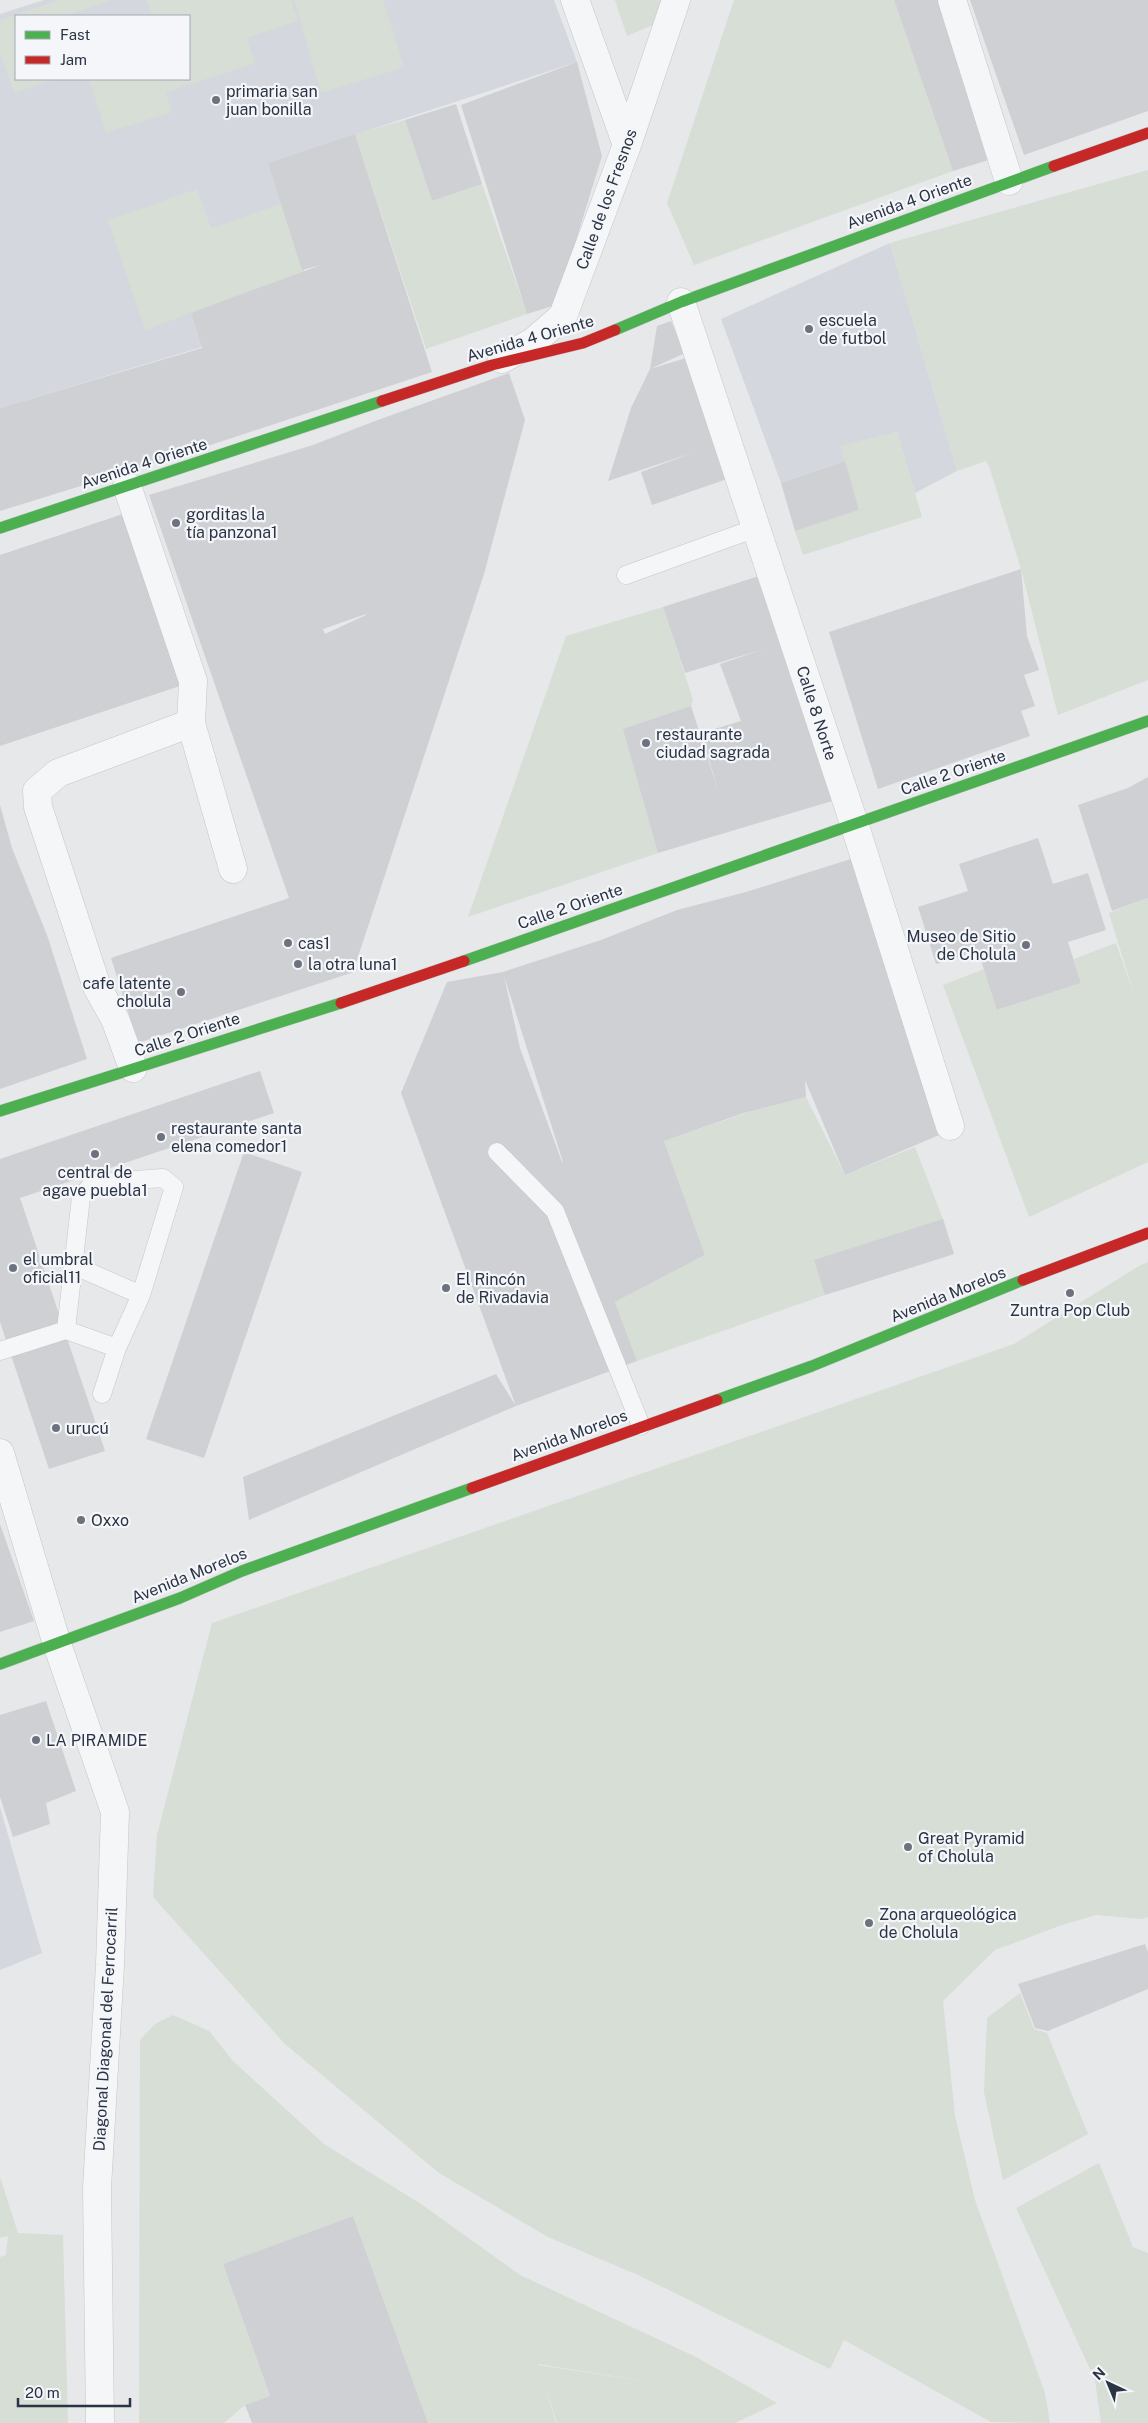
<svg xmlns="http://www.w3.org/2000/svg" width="1148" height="2423" font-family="'Public Sans',sans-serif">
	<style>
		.built { fill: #d4d7dd; fill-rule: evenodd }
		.green { fill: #d6ded6 }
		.building { fill: #ced0d3; fill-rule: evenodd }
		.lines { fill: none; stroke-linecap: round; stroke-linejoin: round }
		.lane-casing { stroke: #c4c6c8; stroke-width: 19 }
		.street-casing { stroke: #c4c6c8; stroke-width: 29 }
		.fast-casing { stroke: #c4c6c8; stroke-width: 12 }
		.jam-casing { stroke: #c4c6c8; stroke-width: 12 }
		.lane { stroke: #f5f6f7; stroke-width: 18 }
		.street { stroke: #f5f6f7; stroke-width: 28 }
		.fast { stroke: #4caf50; stroke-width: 11 }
		.jam { stroke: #c62828; stroke-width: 11 }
		.poi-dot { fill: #6c737f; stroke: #f4f6f9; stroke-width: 2 }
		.labels { text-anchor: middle; stroke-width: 4.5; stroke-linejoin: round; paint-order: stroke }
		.poi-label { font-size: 16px; fill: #2b3445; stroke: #f4f6f9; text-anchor: start }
		.street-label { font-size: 16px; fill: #2b3445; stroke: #f4f6f9 }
	</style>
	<rect width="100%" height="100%" fill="#e6e8ea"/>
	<path class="built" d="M44,0H554L577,62L268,163L305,274L191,313L202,347L0,408V14ZM16,16H189V79H16Z
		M890,243L957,471L915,493L897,432L841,446L845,461L781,483L721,319Z
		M0,1807L42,1953L0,1970Z"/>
	<path class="green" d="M59,0H113L66,16H16V79H54L14,93L0,53V20Z
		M146,0H291L298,21L247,38L255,63L166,92L172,112L106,133L89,79H189V16H152Z
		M294,0H383L404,67L321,93Z
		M615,0H667L655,24L627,36Z
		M734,0H894L953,171L694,265L667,203Z
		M405,120L432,201L482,184L527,314L426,349L355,134Z
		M1148,170V680L1058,715L1021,569L990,469L986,461L957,471L890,243Z
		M197,189L211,228L281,204L305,274L258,288L145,330L108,220Z
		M897,432L922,517L803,555L795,531L859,510L840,446Z
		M663,607L693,700L691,706L624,730L658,853L468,917L566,636Z
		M1148,898V1162L1029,1217L943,985L984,969L998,1010L1081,983L1074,959L1116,943L1134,995L1109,913Z
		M806,1097L845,1175L915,1147L943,1219L954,1254L825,1295L637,1361L615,1302L705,1255L664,1141L755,1110Z
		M1148,1262V1917L1142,1919L1096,1915L1059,1926L995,1950L943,2001L955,2116L975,2200L1045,2393L1050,2423L991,2422L844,2340L830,2369L638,2275L548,2237L439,2173L285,2044L153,1897L157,1835L212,1623L1014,1344L1139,1266Z
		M1020,1993L1034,2029L1047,2033L1088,2134L1003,2180L984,2092L987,2018Z
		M173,2015L209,2031L233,2061L324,2144L421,2204L520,2275L696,2357L777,2403L735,2423H557L538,2365L669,2385L538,2364L556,2423H428L353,2216L223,2264L270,2396L245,2405L224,2423H139L140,2040L155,2024Z
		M1099,2163L1133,2247L1148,2253V2423H1101L1095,2380L1016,2208Z
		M0,2177L18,2233L63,2235L68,2423H0V2257L6,2255L8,2236L0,2238Z"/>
	<path class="building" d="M894,0H946L995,158L953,171Z
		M970,0H1148V111L1024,155Z
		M577,62L602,156L556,305L527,314L461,105Z
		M456,104L482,184L432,201L405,120Z
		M355,134L432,372L171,458L0,511V408L202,348L191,313L321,265L302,270L268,163Z
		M671,321L685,353L650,369L686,358L714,446L730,478L652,505L641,472L692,453L608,481L631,408L650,369L657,326Z
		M509,373L525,420L484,574L355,966L357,971L138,1043L111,958L289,898L149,495L313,445L375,421ZM366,614V615L325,634L323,629Z
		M845,461L859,510L795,531L781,483Z
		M126,513L183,685L0,746V555Z
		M1021,569L1027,636L1039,670L1024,675L1035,706L1021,711L1030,736L878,789L829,632Z
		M762,575L832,801L658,853L623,729L691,706L720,796L701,733L741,721L720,664L764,649L685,673L663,607Z
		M1148,777V898L1112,911L1078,805L1128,788Z
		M0,805L12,848L47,935L87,1059L0,1089Z
		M1038,838L1053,884L1088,873L1106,930L1068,942L1081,983L997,1010L978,951L936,964L918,907L968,891L959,864Z
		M854,858L951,1130L845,1175L805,1080L806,1097L744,1113L664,1141L705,1255L615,1302L637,1361L516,1406L249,1520L243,1477L496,1374L516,1406L401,1093L447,982L503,972L601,940L677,910L746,892ZM504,976L563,1162H562L520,1048Z
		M260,1071L274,1113L20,1198L105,1451L49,1469L0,1322V1159Z
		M244,1152L302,1172L204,1458L146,1439Z
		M943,1219L954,1254L825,1295L814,1260Z
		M0,1524L34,1621L0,1632Z
		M46,1701L76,1791L46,1803L50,1824L13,1837L0,1797V1715Z
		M1145,1944L1148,1952V1989L1048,2031L1035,2028L1018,1984Z
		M353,2216L428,2423H252L245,2405L270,2396L223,2264Z"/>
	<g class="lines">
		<defs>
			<path id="lane" d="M626,575L756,528
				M497,1152L555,1211L641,1426
				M73,1265L141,1295
				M66,1330L81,1197L93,1183L163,1178L174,1187L141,1295L117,1348L102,1394
				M0,1351L66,1330L117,1348"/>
			<path id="street" d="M575,0L627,145
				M952,0L1009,181
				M681,302L854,823L950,1126
				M502,359L533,342L563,316L627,145L676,0
				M127,486L193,681L191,723L233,869
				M133,1068L115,1019L97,987L38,807L37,791L58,773L191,723
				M0,1453L57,1644L115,1812L110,1965L97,2188L100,2423"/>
			<path id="fast" d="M615,330L681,302L1054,166
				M0,528L382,401
				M464,961L1148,721
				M0,1111L341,1003
				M717,1400L812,1366L1023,1280
				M0,1664L180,1598L242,1571L472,1488"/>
			<path id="jam" d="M1054,166L1148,133
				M382,401L492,365L583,343L615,330
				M341,1003L464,961
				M1023,1280L1148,1233
				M472,1488L717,1400"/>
		</defs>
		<use href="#lane" class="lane-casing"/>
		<use href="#street" class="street-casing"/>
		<use href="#fast" class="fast-casing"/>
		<use href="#jam" class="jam-casing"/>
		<use href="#lane" class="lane"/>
		<use href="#street" class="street"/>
		<use href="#fast" class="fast"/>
		<use href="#jam" class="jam"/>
	</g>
	<g class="poi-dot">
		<circle cx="216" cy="100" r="5"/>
		<circle cx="809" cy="329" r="5"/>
		<circle cx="176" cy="523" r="5"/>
		<circle cx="646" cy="743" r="5"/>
		<circle cx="288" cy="943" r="5"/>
		<circle cx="1026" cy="945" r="5"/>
		<circle cx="298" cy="964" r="5"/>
		<circle cx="181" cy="992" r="5"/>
		<circle cx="161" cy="1137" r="5"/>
		<circle cx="95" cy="1154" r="5"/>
		<circle cx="13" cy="1268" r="5"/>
		<circle cx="446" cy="1288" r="5"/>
		<circle cx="1070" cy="1293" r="5"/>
		<circle cx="56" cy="1428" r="5"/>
		<circle cx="81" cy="1520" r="5"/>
		<circle cx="36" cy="1740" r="5"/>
		<circle cx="908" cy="1847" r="5"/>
		<circle cx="869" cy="1923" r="5"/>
	</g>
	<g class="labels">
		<g class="poi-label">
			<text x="226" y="97">primaria san<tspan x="226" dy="18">juan bonilla</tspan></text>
			<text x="819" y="326">escuela<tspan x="819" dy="18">de futbol</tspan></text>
			<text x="186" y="520">gorditas la<tspan x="186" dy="18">tía panzona1</tspan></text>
			<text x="656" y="740">restaurante<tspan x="656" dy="18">ciudad sagrada</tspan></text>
			<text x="1016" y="942" text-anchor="end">Museo de Sitio<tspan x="1016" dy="18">de Cholula</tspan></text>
			<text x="298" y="949">cas1</text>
			<text x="308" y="970">la otra luna1</text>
			<text x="171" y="989" text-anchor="end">cafe latente<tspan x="171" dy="18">cholula</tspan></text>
			<text x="171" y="1134">restaurante santa<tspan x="171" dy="18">elena comedor1</tspan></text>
			<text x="95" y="1178" text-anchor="middle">central de<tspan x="95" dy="18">agave puebla1</tspan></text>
			<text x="23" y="1265">el umbral<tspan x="23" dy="18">oficial11</tspan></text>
			<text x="456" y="1285">El Rincón<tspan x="456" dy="18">de Rivadavia</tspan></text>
			<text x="1070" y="1316" text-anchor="middle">Zuntra Pop Club</text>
			<text x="66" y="1434">urucú</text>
			<text x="91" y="1526">Oxxo</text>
			<text x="46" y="1746">LA PIRAMIDE</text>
			<text x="918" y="1844">Great Pyramid<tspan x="918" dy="18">of Cholula</tspan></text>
			<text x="879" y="1920">Zona arqueológica<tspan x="879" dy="18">de Cholula</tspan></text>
		</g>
		<g class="street-label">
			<text transform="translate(606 199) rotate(-70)" y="6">Calle de los Fresnos</text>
			<text transform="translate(909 201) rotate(-20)" y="6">Avenida 4 Oriente</text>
			<text transform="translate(530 338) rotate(-16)" y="6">Avenida 4 Oriente</text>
			<text transform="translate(144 463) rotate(-18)" y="6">Avenida 4 Oriente</text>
			<text transform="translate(817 713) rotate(72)" y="6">Calle 8 Norte</text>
			<text transform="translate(953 772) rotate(-19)" y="6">Calle 2 Oriente</text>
			<text transform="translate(570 906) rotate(-19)" y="6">Calle 2 Oriente</text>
			<text transform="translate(187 1034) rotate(-18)" y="6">Calle 2 Oriente</text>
			<text transform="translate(948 1294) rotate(-22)" y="6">Avenida Morelos</text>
			<text transform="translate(569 1435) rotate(-20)" y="6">Avenida Morelos</text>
			<text transform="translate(189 1575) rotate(-22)" y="6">Avenida Morelos</text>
			<text transform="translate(105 2029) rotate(-87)" y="6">Diagonal Diagonal del Ferrocarril</text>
		</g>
	</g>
	<rect x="15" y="15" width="175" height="65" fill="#f4f6f9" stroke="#a4a8b1"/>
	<rect x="25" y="31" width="25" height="8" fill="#4caf50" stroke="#a4a8b1"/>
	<text x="60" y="40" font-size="15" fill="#2b3445">Fast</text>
	<rect x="25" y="56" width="25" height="8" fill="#c62828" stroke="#a4a8b1"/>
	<text x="60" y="65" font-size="15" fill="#2b3445">Jam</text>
	<g transform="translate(1108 2383) rotate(316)" stroke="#f4f6f9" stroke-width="4" paint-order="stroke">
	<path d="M0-4L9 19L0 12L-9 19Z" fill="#2b3445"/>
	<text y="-8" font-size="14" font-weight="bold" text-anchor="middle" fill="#2b3445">N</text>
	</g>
	<path d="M18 2398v8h112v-8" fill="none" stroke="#2b3445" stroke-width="2.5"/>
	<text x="25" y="2398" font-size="15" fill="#2b3445" stroke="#f4f6f9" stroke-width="4" paint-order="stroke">20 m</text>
</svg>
